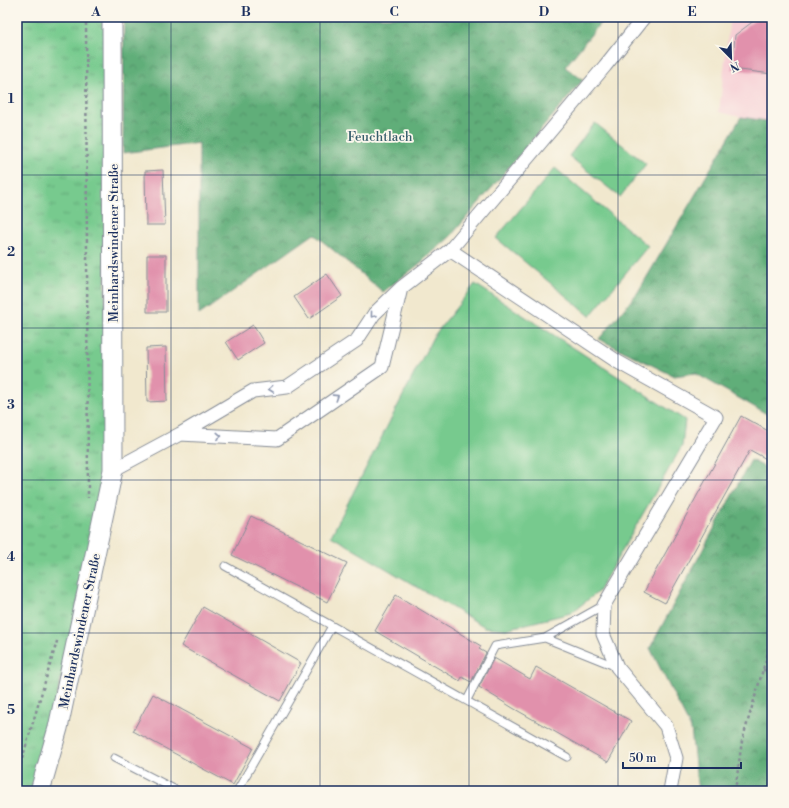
<svg xmlns="http://www.w3.org/2000/svg" width="789" height="808" font-family="'Libre Bodoni',serif">
	<style>
		.built { fill: #f7cfd5 }
		.grass { fill: url(#grass-tufts); stroke: #497c76 }
		.forest { fill: url(#forest-crowns); stroke: #3e6e6c }
		.pitch { fill: #77ca8e; stroke: #497c76 }
		.building { fill: #e191ac }
		.lines { fill: none; stroke-linecap: round; stroke-linejoin: round }
		.lane-casing { stroke: #868c96; stroke-width: 9 }
		.street-casing { stroke: #868c96; stroke-width: 15 }
		.secondary-casing { stroke: #868c96; stroke-width: 21 }
		.path { stroke: #868c96; stroke-width: 2.5; stroke-dasharray: 3 3; stroke-linecap: butt }
		.lane { stroke: #fff; stroke-width: 7 }
		.street { stroke: #fff; stroke-width: 13 }
		.secondary { stroke: #fff; stroke-width: 19 }
		.oneway { stroke: #8d97ae }
		.grid { fill: none; stroke: #1b2f5e; stroke-width: 1; stroke-opacity: 0.55 }
		.labels { text-anchor: middle; stroke-width: 3.5; stroke-linejoin: round; paint-order: stroke }
		.park-label { font-size: 13px; fill: #375e6c; stroke: #fbf7ec }
		.street-label { font-size: 13px; fill: #1b2f5e; stroke: #fbf7ec }
		.neatline { fill: none; stroke: #1b2f5e; stroke-width: 1.5 }
		.grid-label { font-size: 13px; text-anchor: middle; font-weight: bold; fill: #1b2f5e }
	</style>
	<defs>
		<pattern id="grass-tufts" width="24" height="20" patternUnits="userSpaceOnUse"><rect width="24" height="20" fill="#77ca8e"/><path d="M3 7l-1-3M5 7V3M7 7l1-3M15 17l-1-3M17 17v-4M19 17l1-3" fill="none" stroke="#61a477"/></pattern>
		<pattern id="forest-crowns" width="20" height="18" patternUnits="userSpaceOnUse"><rect width="20" height="18" fill="#61ae79"/><path d="M2 6a3 3 0 1 1 6 0M12 15a3 3 0 1 1 6 0" fill="none" stroke="#4f8e66"/></pattern>
	</defs>
	<rect width="100%" height="100%" fill="#fbf7ec"/>
	<filter id="ink" filterUnits="userSpaceOnUse"><feTurbulence type="fractalNoise" baseFrequency=".025" numOctaves="2"/><feDisplacementMap in="SourceGraphic" scale="8" xChannelSelector="R" yChannelSelector="G"/><feConvolveMatrix kernelMatrix="1 2 1 2 8 2 1 2 1" color-interpolation-filters="sRGB"/></filter>
	<filter id="wash" filterUnits="userSpaceOnUse"><feTurbulence type="fractalNoise" baseFrequency=".012" numOctaves="4" result="noise"/><feDisplacementMap in="SourceGraphic" scale="16" xChannelSelector="R" yChannelSelector="G"/><feGaussianBlur stdDeviation="0.9" result="paint"/><feColorMatrix in="noise" values="0 0 0 0 0 0 0 0 0 0 0 0 0 0 0 0 0 1.4 0 .05"/><feComposite in="paint" operator="in"/></filter>
	<g filter="url(#wash)">
		<rect width="100%" height="100%" fill="#f1e8ce"/>
		<path class="built" d="M730,17H772V122L741,117L719,112Z"/>
		<path class="grass" d="M17,17H104L106,473L36,791H17Z"/>
		<path class="forest" d="M124,17H605L565,67L583,80L450,237L418,265L383,292L314,234L199,315V143L123,153Z
			M741,117L772,122V417L695,373L674,376L599,339L638,292Z
			M751,460L772,471V791H698L691,729L650,648Z"/>
		<path class="pitch" d="M595,123L646,164L620,197L569,156Z
			M555,168L648,246L590,316L496,238Z
			M475,284L685,420L682,446L598,592L571,613L506,629L485,627L331,536L433,337Z"/>
		<g id="blocks">
			<path class="building" d="M759,17H772V74L732,69L735,35Z
				M163,170L165,225H146L145,171Z
				M147,255H166V312H147Z
				M327,274L342,296L309,319L294,297Z
				M253,325L264,343L238,360L226,342Z
				M166,347L167,401L147,402L146,348Z
				M741,416L772,433V462L750,450L665,603L644,592Z
				M251,516L347,563L327,602L232,555Z
				M396,595L481,646L479,649L486,653L471,682L462,677L460,681L375,631Z
				M203,607L301,663L280,701L181,646Z
				M494,658L530,679L536,667L631,721L608,762L513,708L479,687Z
				M153,694L253,748L233,785L133,731Z"/>
		</g>
	</g>
	<g filter="url(#ink)">
		<use href="#blocks" fill-opacity="0" stroke="#868c96" stroke-width="1"/>
		<g class="lines">
			<defs>
				<path id="lane" d="M225,566L567,757
					M545,638L617,667
					M467,700L495,646L545,638L604,605
					M114,758L178,791
					M237,791L332,626"/>
				<path id="street" d="M450,250L605,66L644,17
					M180,434L277,439L382,367L401,288
					M113,470L180,434L253,391L287,387L357,340L374,314L401,288L450,250L618,362L716,417L604,605L603,634L617,667L666,726L676,758L670,791"/>
				<path id="secondary" d="M40,791L58,728L113,470L112,17"/>
			</defs>
			<use href="#lane" class="lane-casing"/>
			<use href="#street" class="street-casing"/>
			<use href="#secondary" class="secondary-casing"/>
			<path class="path" d="M86,17L88,498
				M763,670L772,671
				M17,776L58,638
				M735,791L742,741L767,656L772,635"/>
			<use href="#lane" class="lane"/>
			<use href="#street" class="street"/>
			<use href="#secondary" class="secondary"/>
		</g>
		<defs><path id="oneway-chevron" d="M-2-3.5L2.5 0L-2 3.5" fill="none" stroke-width="1.6" stroke-linecap="round" stroke-linejoin="round"/></defs>
		<g class="oneway">
			<use href="#oneway-chevron" transform="translate(373 315) rotate(129)"/>
			<use href="#oneway-chevron" transform="translate(271 389) rotate(174)"/>
			<use href="#oneway-chevron" transform="translate(336 397) rotate(-33)"/>
			<use href="#oneway-chevron" transform="translate(219 436) rotate(3)"/>
		</g>
	</g>
	<path class="grid" d="M171,17V791M320,17V791M469,17V791M618,17V791M17,175H772M17,328H772M17,480H772M17,633H772"/>
	<g class="labels">
		<g class="park-label">
			<text x="380" y="141">Feuchtlach</text>
		</g>
		<g class="street-label">
			<text transform="translate(113 243) rotate(-90)" y="5">Meinhardswindener Straße</text>
			<text transform="translate(79 631) rotate(-78)" y="5">Meinhardswindener Straße</text>
		</g>
	</g>
	<rect width="789" height="808" fill="none" stroke="#fbf7ec" stroke-width="44"/>
	<g transform="translate(731 58) rotate(157)" stroke="#fbf7ec" stroke-width="3" paint-order="stroke">
	<path d="M0-3L7 15L0 10L-7 15Z" fill="#1b2f5e"/>
	<text y="-6" font-size="11" font-weight="bold" text-anchor="middle" fill="#1b2f5e">N</text>
	</g>
	<path d="M623 762v6h118v-6" fill="none" stroke="#1b2f5e" stroke-width="2"/>
	<text x="629" y="762" font-size="12" fill="#1b2f5e" stroke="#fbf7ec" stroke-width="3" paint-order="stroke">50 m</text>
	<rect x="22" y="22" width="745" height="764" class="neatline"/>
	<g class="grid-label">
		<text x="96" y="16">A</text>
		<text x="246" y="16">B</text>
		<text x="394" y="16">C</text>
		<text x="544" y="16">D</text>
		<text x="692" y="16">E</text>
		<text x="11" y="103">1</text>
		<text x="11" y="256">2</text>
		<text x="11" y="409">3</text>
		<text x="11" y="561">4</text>
		<text x="11" y="714">5</text>
	</g>
</svg>
